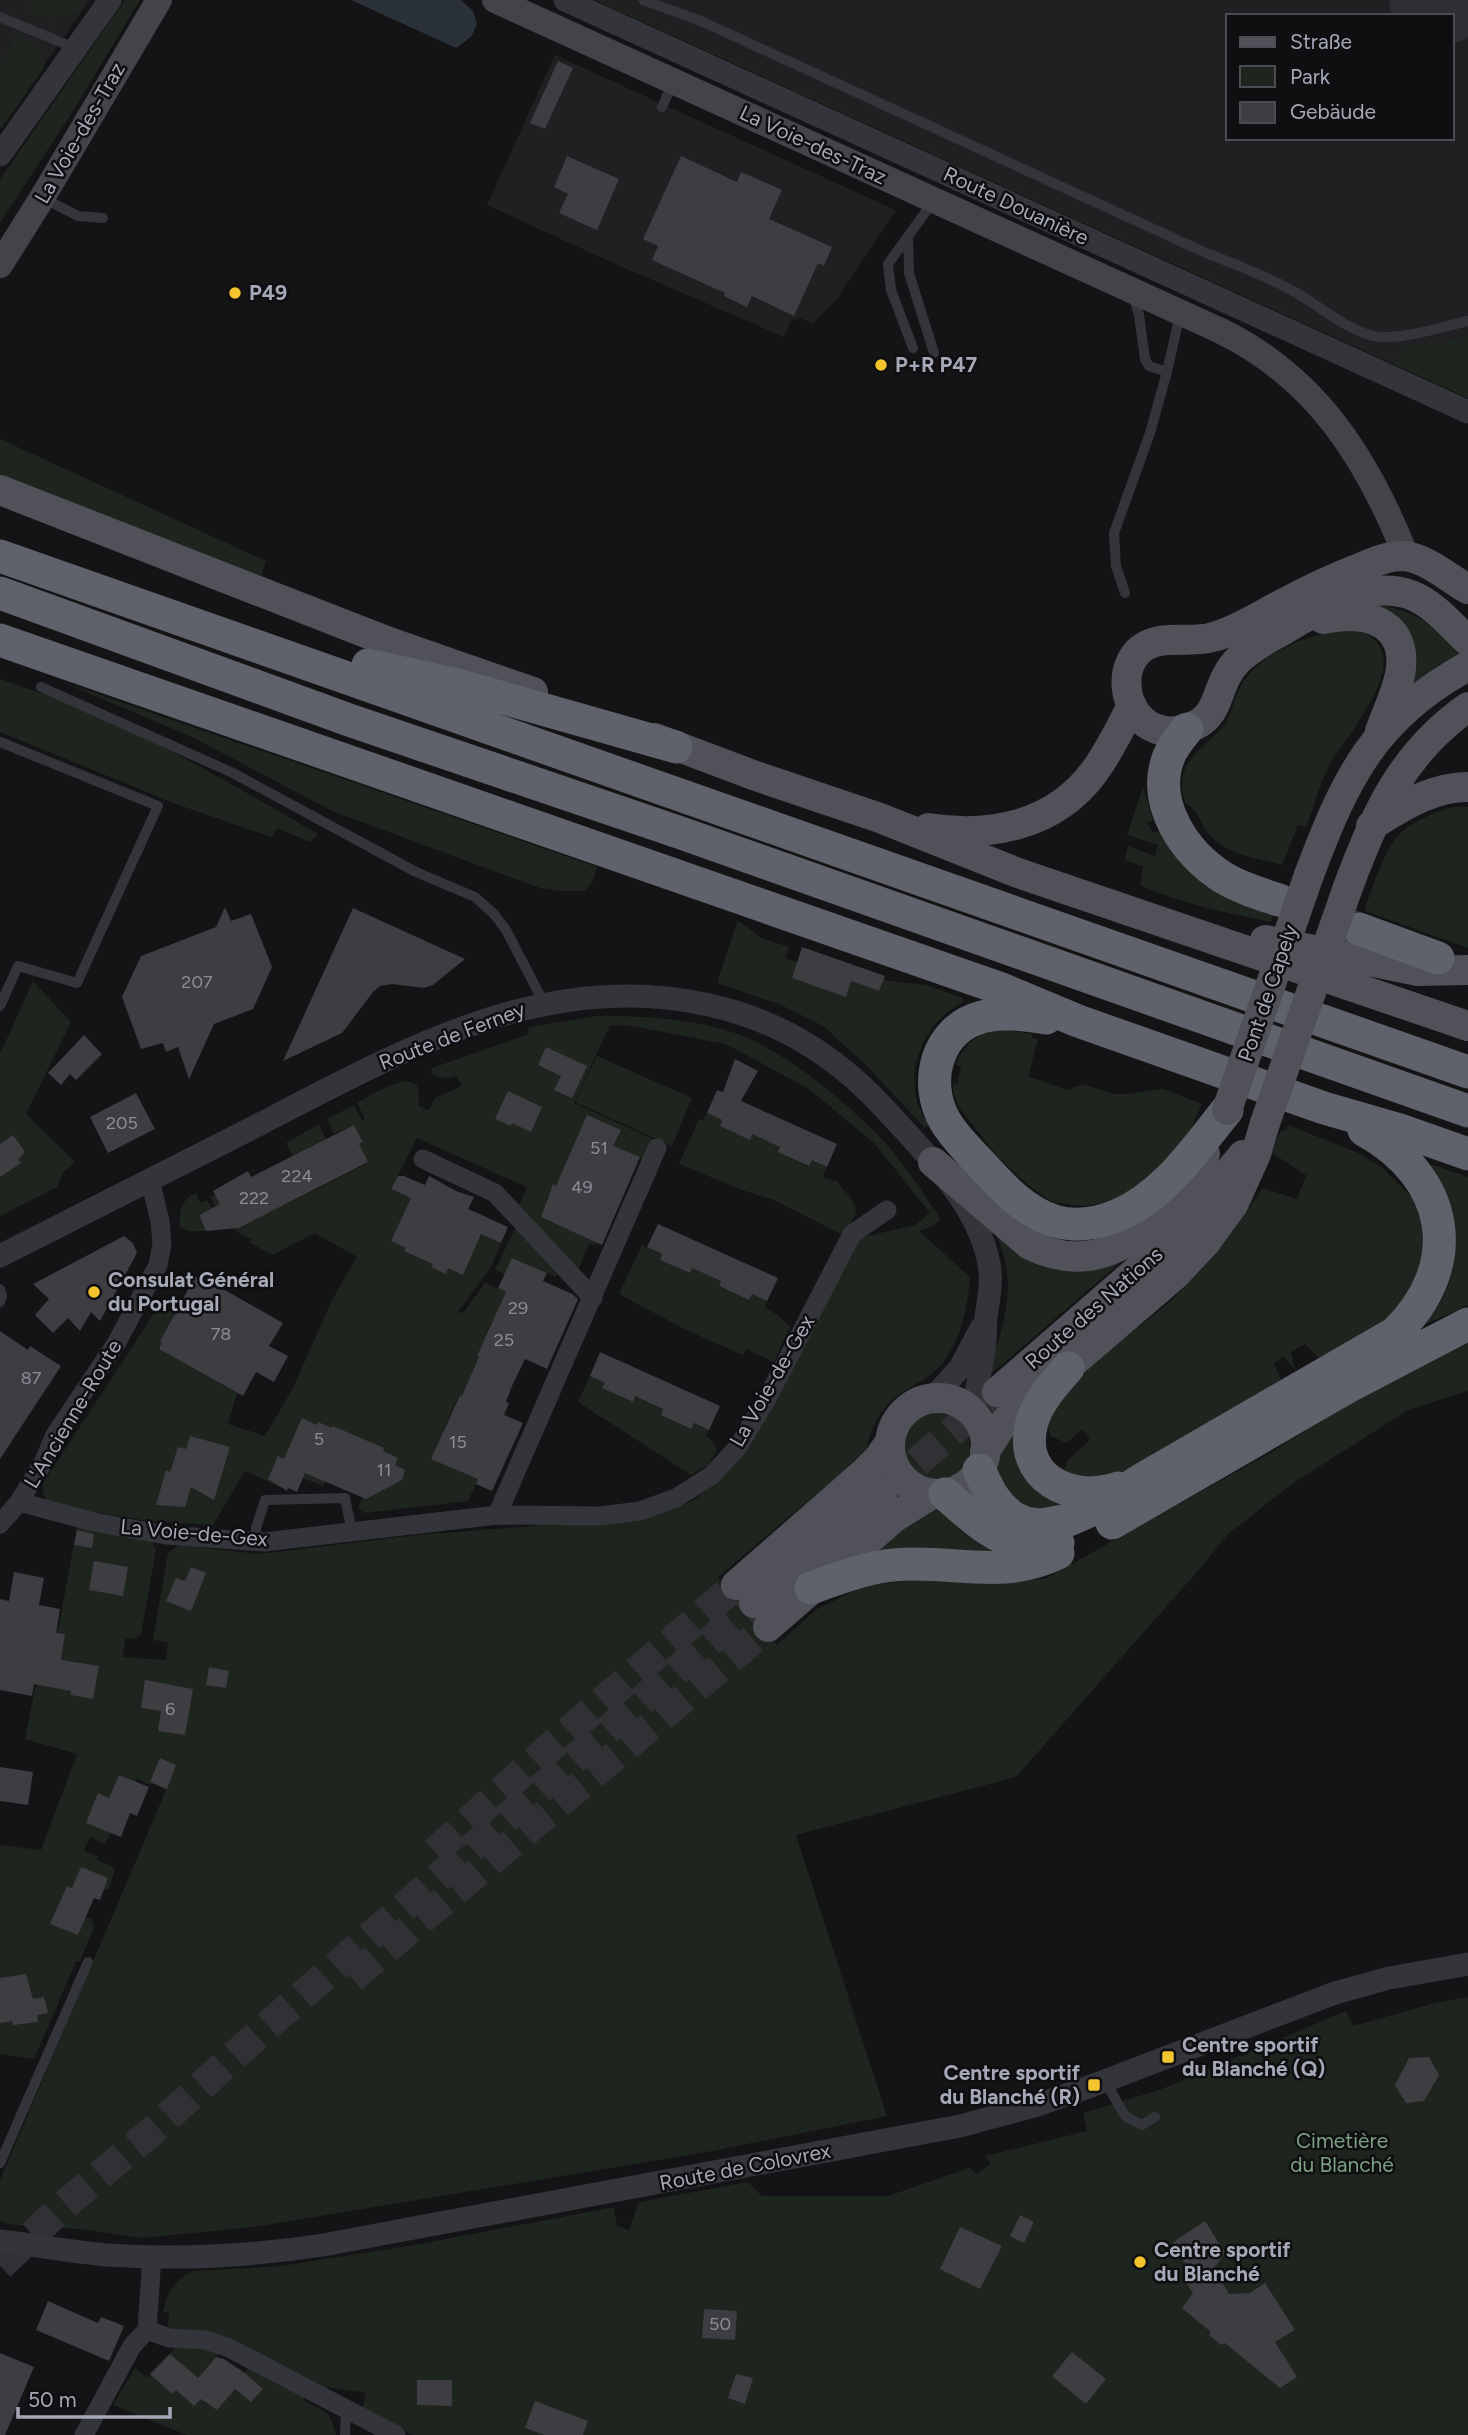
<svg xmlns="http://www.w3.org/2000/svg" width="1468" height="2435" font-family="Figtree,sans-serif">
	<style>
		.built { fill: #201f22; fill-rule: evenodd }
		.green { fill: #1e251f }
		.water { fill: #2a3139 }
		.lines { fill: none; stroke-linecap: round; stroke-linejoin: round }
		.taxiway { stroke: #2e2f33; stroke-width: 54 }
		.building { fill: #3e3d42 }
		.primary-tunnel { stroke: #313135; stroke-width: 30; stroke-dasharray: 30 15; stroke-linecap: butt }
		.motorway-tunnel { stroke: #313135; stroke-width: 33; stroke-dasharray: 33 17; stroke-linecap: butt }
		.service { stroke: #34353a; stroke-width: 10 }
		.minor { stroke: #34353a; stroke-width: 19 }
		.tertiary { stroke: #34353a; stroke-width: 23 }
		.secondary { stroke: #42444a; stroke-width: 26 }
		.primary { stroke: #505159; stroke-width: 30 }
		.motorway { stroke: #60626b; stroke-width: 33 }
		.primary-bridge { stroke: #505159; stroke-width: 30 }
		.poi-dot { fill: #f3c42e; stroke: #0f0e10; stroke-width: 2.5 }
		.labels { text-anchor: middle; stroke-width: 5; stroke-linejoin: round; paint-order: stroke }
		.number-label { font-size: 18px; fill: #8b8d99 }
		.street-label { font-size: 21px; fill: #a5a8b6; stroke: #0f0e10 }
		.poi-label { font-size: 21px; font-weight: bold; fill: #a5a8b6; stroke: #0f0e10; text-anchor: start }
		.park-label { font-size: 21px; fill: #7ca182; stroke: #0f0e10 }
	</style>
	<rect width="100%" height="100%" fill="#141315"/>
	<path class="built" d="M0,0H90L0,128Z
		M595,0H1468V398ZM1228,16H1452V138H1228Z
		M555,55L869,198L896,210L836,300L813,324L800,318L791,320L784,337L613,263L487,205Z"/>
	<path class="green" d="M33,0H72L86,6C67,19 49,19 28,12Z
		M125,0H140L71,114L0,223V179Z
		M595,0H600L1396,364L1403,347L1468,337V398Z
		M16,35C33,41 45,49 44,68L0,130V69Z
		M0,439L266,561L261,576L0,476Z
		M1366,604C1403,605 1437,623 1459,654L1440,664L1408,688Z
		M1348,629C1430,643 1348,732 1329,766C1319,785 1314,807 1306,827L1298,825L1282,865C1257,858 1226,855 1209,834C1200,824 1198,809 1185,803C1173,759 1202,752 1225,724C1233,713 1233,700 1239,689C1258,652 1309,634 1348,629Z
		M0,679C22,687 44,694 66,702C154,737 236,787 318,834L310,842L277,828L271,837L176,804L0,732Z
		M60,681L597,867L592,883L584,891H561L540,888L332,811L194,738Z
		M1143,787L1153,820L1147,823L1153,833L1158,831C1190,883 1222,888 1276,907L1271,922C1226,913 1182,904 1140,885L1143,867L1125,860L1128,846L1155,856L1158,845L1127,835Z
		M1453,807H1468V948L1365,911C1368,896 1385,852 1395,839C1406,824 1435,812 1453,807Z
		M738,920L761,938L789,947L785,958L797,962L792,978L845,996L851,981L879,991L883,980L926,985L963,998V1002C927,1021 907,1062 917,1101C919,1110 925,1118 930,1126L925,1128L866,1065L823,1026L779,1004L717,983Z
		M33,981L71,1022L26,1114L75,1162L63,1173L57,1187L0,1216V1054Z
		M596,1016C644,1015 716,1020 758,1043C799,1064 840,1098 873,1130C899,1155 920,1189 941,1219L932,1227L919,1231L970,1277C968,1306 961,1341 942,1364C928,1380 909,1386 893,1399C876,1414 868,1436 865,1457L808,1501L718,1577L777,1645L817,1609L864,1586L920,1579L966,1583L1045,1579L1263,1457L1373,1390L1468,1337V1391L1408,1410L1295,1482L1229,1533L1203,1565L1016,1777L796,1835L887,2116L707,2152L254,2227L142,2238L79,2229L15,2225L0,2221V2180L166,1790L151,1783L150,1785L137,1779L135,1782L119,1775L109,1798L111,1832L105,1844L90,1837L84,1851L98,1856L97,1860L114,1867V1873L109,1889L103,1890L99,1900L85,1895L86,1917L92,1919L94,1928L80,1961H76L34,2059L0,2054V1845L41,1850L77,1754L25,1739L47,1630H58L77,1527L152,1541L156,1550L141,1635L133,1639L126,1638L122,1657L166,1660L168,1642L153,1640L168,1553L179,1545L259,1554L417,1535L650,1517L693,1501L734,1466L777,1396L859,1238L915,1225L930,1213L874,1143L809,1089L726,1044L631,1026L610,1025L574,1103L653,1139L644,1159L627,1152L556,1186L553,1185L546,1200L584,1217L599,1236L596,1245L589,1243L578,1271L518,1208L527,1187L417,1138L391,1189L472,1226L479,1213L491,1219L484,1235L501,1243L491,1267L458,1312L463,1313L485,1283L509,1293L491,1324L486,1341H484L477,1356L485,1360L469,1380L462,1396L459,1395L445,1426L441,1444L437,1446L433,1455L434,1459L466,1474L483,1468L468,1501L364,1513L358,1508L365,1492L325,1481L323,1486L303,1478L299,1463L287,1490L245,1471L213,1525L148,1521L53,1505C43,1499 42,1494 43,1483L153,1315L165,1309L175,1314L160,1341L159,1349L237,1393L228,1424L265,1436L293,1388L332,1300L357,1257L315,1233L272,1255L249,1242L252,1240C227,1226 223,1223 211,1197L222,1191L245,1225L368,1163L359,1144L363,1142L354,1125L334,1134L327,1119L354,1105L362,1120L365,1119L357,1103C374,1094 428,1058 418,1106L429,1110L435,1098L462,1086L456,1076C448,1079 438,1079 431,1073L432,1068L529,1034L528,1027Z
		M1007,1030L1032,1034V1038L1038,1040L1028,1076L1067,1090L1083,1084L1113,1094H1127L1163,1089L1202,1104L1191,1129L1154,1178L1109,1202L1086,1206L1067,1204L1052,1202L1028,1185L999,1158L960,1109L954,1096L953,1083L957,1084L961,1067L955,1064C969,1039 978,1032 1007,1030Z
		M597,1056L692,1098L672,1146L575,1102Z
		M707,1113L722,1120L720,1126L749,1139L752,1134L781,1147L779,1152L808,1166L812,1160L827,1167L823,1177L837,1181C843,1191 860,1203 855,1215C852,1222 846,1229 843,1235L774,1200L742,1190L679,1164L699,1119L703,1120Z
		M319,1124L326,1139L293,1156L286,1143Z
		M1288,1125L1361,1154L1385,1170L1418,1204L1424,1221L1423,1261L1407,1298L1388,1319L1319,1358L1305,1344L1291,1352L1295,1370L1284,1357L1274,1363L1281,1380L1129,1470L1106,1477L1062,1474L1068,1460L1090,1440L1082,1429L1067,1443L1050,1436L1048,1425C1066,1376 1128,1338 1167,1304C1206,1268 1235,1233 1262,1188L1297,1199L1306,1175L1272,1153L1281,1130L1286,1131Z
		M1430,1164L1468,1177V1305L1422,1326C1429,1317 1440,1306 1444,1295C1465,1248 1455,1206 1430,1164Z
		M196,1193L200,1203L207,1200L212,1208L199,1215L206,1231H189L180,1227C179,1211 180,1201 196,1193Z
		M990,1223L1021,1250L1132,1252L990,1375C992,1359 998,1344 1002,1328C1012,1288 1010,1259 990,1223Z
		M517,1229L559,1271L556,1277L520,1261L512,1276L515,1279L495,1270L514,1230Z
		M642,1245L662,1254L660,1260L690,1273L692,1268L721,1281L719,1286L749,1300L752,1294L767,1301L765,1307L779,1316L790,1327L774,1362L746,1349L743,1355L684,1329L619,1294Z
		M590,1376L605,1383L603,1388L632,1402L635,1396L664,1409L691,1428L694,1423L709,1430L706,1436L712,1440L717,1450L709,1464L691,1475L578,1402Z
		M902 1447a34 34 0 1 1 68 0a34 34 0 1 1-68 0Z
		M1015,1421L1079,1502L1023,1512L994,1473L1000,1447Z
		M926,1508H940L1018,1553L862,1554Z
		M1468,1997V2435H413L362,2409L366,2393L320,2386L167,2329L169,2313L163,2312C167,2293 175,2278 194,2271L281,2266L420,2244L614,2207L617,2226L629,2230L639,2202L748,2182L762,2196H888L969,2168L977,2174L990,2164L986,2156L1087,2131L1083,2113L1162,2089L1346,2011L1353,2026L1435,2003Z
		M210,2347L219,2354L198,2378L184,2383L208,2405L240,2370L244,2373L251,2365L302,2391L305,2401C325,2411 331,2412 336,2435H187L113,2405L135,2368L147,2378L175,2348Z"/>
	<path class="water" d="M351,0H461L473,11L477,24L471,37L456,48Z"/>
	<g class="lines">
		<path class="taxiway" d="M1416,0L1451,16"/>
	</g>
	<path class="building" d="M558,61L573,68L545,129L530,123Z
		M567,156L619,179L597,230L559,213L568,194L554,187Z
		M681,156L737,182L741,172L782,190L769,219L832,247L824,266L818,263L794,316L752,296L747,307L724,296L725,293L652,260L658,246L643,239Z
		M225,907L231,921L251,914L272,967L253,1009L214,1024L189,1079L178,1047L166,1052L163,1043L141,1049L122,997L141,956L216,927Z
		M353,908L465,959L433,985L424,988L392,984L380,986L373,992L342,1033L283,1061Z
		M802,947L885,976L879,991L851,981L846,997L792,978Z
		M84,1035L102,1054L76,1080L70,1074L61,1085L48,1073Z
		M546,1047L587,1066L572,1098L554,1090L561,1076L538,1065Z
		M735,1059L758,1071L741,1101L837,1144L827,1167L812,1160L809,1166L778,1152L780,1147L752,1134L750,1140L733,1132L720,1126L722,1120L707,1113L717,1090L723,1092Z
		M508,1091L542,1107L531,1132L512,1123L511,1126L495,1119Z
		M136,1093L155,1129L108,1153L90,1117Z
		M587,1115L621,1130L613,1146L640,1157L602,1245L541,1217L553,1184L556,1186Z
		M354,1125L363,1142L359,1144L368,1162L239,1228L206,1231L199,1215L220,1204L213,1191L248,1171L251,1177Z
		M13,1135L25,1152L18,1160L21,1163L0,1177V1144Z
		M398,1176H404L425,1185L429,1176L456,1191L474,1197L468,1209L508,1227L501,1243L481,1234L463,1275L448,1268L446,1274L431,1267L433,1264L404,1251L406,1248L391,1241L411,1198L391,1189Z
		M658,1224L778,1278L767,1301L752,1294L749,1300L719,1286L721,1281L692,1268L690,1273L660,1260L662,1254L647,1247Z
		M124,1236L133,1243L137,1253L100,1321L91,1312L80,1331L68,1318L53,1333L35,1315L49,1299L33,1284Z
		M512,1258L547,1273L543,1281L572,1294L578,1299L547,1369L525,1359L512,1386L506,1402L509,1403L504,1415L523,1423L492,1491L476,1484L478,1479L431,1459L460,1395L462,1396L479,1357L477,1356L506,1292L498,1288Z
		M195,1276L217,1289L225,1290L283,1323L269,1346L288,1356L274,1382L256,1372L243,1396L159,1349L161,1344L160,1341L175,1314L185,1311L182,1301Z
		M0,1331L28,1350L30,1346L61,1366L0,1459Z
		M600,1352L720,1406L709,1430L694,1423L691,1429L661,1415L663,1409L635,1396L633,1402L602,1388L605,1383L590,1376Z
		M302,1418L316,1425L318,1422L332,1428L333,1426L384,1448L383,1451L398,1458L395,1465L405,1470L402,1480L366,1499L305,1473L297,1492L288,1488L287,1491L268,1479L278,1456L284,1459Z
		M190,1436L230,1447L214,1500L191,1487L185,1507L156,1505L166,1470L170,1472L178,1447L186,1449Z
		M77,1530L94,1534L92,1548L74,1545Z
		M94,1561L128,1567L123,1596L89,1590Z
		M191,1567L206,1573L191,1611L166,1601L176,1578L185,1581Z
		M14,1572L44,1578L39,1605L60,1609L56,1633L65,1634L61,1660L99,1666L93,1699L71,1695V1691L34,1684L32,1696L0,1690V1599L9,1601Z
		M209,1667L229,1671L226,1688L206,1685Z
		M145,1680L193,1689L185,1735L158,1731L161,1711L141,1708Z
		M160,1758L176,1765L167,1789L150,1782Z
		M0,1767L33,1772L28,1805L0,1801Z
		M119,1775L149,1787L137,1816L130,1813L121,1837L86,1823L98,1793L109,1798Z
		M81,1867L108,1878L100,1900L94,1898L78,1935L50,1924L67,1886L72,1888Z
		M26,1974L33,1999L44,1997L48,2013L37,2015L38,2022L13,2025L12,2021L0,2023V1978Z
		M1429,2057L1439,2075L1424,2101L1406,2103L1395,2085L1409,2058Z
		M1020,2215L1034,2222L1024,2243L1010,2236Z
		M1205,2221L1225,2253L1214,2268L1229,2294L1250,2293L1265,2283L1295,2330L1275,2342L1297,2377L1280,2388L1225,2343L1221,2345L1209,2335L1211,2332L1182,2308L1193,2293L1185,2281L1191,2274L1172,2243Z
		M960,2227L1002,2246L980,2289L940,2269Z
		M48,2301L98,2323L101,2317L124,2326L109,2361L36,2330Z
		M704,2309L737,2311L735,2340L702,2338Z
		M1072,2352L1106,2379L1086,2404L1052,2376Z
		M0,2353L34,2367L5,2435H0Z
		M170,2354L198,2378L216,2357L224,2359L245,2373L263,2389L251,2402L235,2389L217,2410L201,2399L194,2406L176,2390L172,2394L150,2374Z
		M736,2374L753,2378L745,2404L728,2398Z
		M417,2380H452V2406L417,2405Z
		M535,2401L588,2421L583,2435H545L525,2428Z"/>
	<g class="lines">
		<path class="primary-tunnel" d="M883,1492L993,1396
			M435,1852L539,1757L736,1585
			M352,1978L768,1627
			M0,2266L61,2208L149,2134L266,2027L754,1603"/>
		<path class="motorway-tunnel" d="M1279,900L1359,929"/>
		<path class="service" d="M643,0L701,21L1204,252C1234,264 1265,275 1293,291C1317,304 1346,330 1373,336C1399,341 1441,327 1468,321
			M0,17L75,48
			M662,107L673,82
			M43,198L78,216L103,218
			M908,239L909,273L934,353
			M1133,295L1139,315L1145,359L1149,366L1167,372L1180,314
			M913,348L891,290L888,264L932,203
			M1125,593L1116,566L1114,533L1150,433L1167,372
			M41,687L233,773L416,872L475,897L494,914L506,930L544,1003
			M0,742L158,806L77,983L18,966L0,1006
			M0,1289L2,1296L0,1302
			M256,1542V1528L265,1500L345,1498L352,1532
			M1105,2081L1125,2116L1142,2125L1155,2117
			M0,2163L88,1962
			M345,2435L346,2409"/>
		<path class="minor" d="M423,1159L495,1193L593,1298
			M19,1502L94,1522L166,1535L264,1542L497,1515L600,1516L640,1511L676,1498L712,1475L738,1447L769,1395L852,1234L887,1210
			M497,1515L657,1148
			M0,1524L19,1502L43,1463L55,1435L117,1342L158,1265L162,1244L160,1221L150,1180
			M147,2330L169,2338L206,2340L229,2348L396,2435
			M84,2435L132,2346L147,2330L152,2256"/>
		<path class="tertiary" d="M565,0L1468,412
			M0,155L110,0
			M0,1256C86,1212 173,1169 260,1124C401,1051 545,968 709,1005C778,1020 836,1056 883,1107C924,1152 983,1208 990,1271C992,1287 988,1301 986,1317C985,1328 986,1339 984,1350C981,1372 974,1393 974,1415
			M933,1398L960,1368L981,1328
			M0,2241C36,2245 72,2252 107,2255C180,2260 251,2256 323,2245L960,2126L1038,2105L1094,2085L1335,1993L1389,1978L1468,1964"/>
		<path class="secondary" d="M495,0L1221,331C1317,378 1368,460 1406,556
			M0,265L42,198L159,0"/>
		<path class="primary" d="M0,490L389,642L533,692
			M1468,589C1448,578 1426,557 1402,556C1388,556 1374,562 1362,567C1330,579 1300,594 1271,610C1253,620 1233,632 1213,637C1190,644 1162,633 1141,649C1120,666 1123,703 1142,720C1150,728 1164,733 1176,731C1226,723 1210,689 1238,660C1251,648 1267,639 1282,631C1318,609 1367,579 1411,595C1434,604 1450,624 1468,641
			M1323,619C1360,611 1406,618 1401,668C1399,688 1387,711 1380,731
			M655,738L753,775L880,818L1018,873L1468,1026
			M1371,826C1402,807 1431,787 1468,787
			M928,828C991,838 1055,825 1094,772C1109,752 1120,728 1132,706
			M1309,875C1345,779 1374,717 1468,666
			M1347,890C1374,816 1401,754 1468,707
			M1265,940L1418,971L1468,970
			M933,1162L1030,1245C1110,1284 1167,1217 1205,1154
			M997,1392L1171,1241L1243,1155
			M890 1446a48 48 0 1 1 96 0a48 48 0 1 1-96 0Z
			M985,1451L1002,1425L1014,1413L1176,1274L1206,1242L1233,1205L1256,1154L1265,1123
			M736,1585L864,1473L878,1459L890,1442
			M754,1603L883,1492
			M768,1627L895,1517L932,1494"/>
		<path class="motorway" d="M0,556L1468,1072
			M0,593L349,720L681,833L1468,1111
			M0,640L999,988L1078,1021L1324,1108L1400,1130L1468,1154
			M368,665L454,684L676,747
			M1187,729C1180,738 1173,746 1169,756C1150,803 1185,854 1224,878C1241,888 1260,894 1279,900
			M1359,929L1438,958
			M1046,1018C1025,1015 1003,1011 982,1017C936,1029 923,1083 945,1121C955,1138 970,1152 983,1166C1003,1188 1024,1211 1054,1221C1075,1227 1096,1224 1116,1216C1164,1197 1196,1148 1227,1110
			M1068,1368C1054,1384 1038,1401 1032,1422C1017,1478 1071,1504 1118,1488
			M979,1470L991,1494L1001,1507L1012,1517L1025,1523L1041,1525L1069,1520L1096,1508L1146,1477L1395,1333C1466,1264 1449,1177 1364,1130
			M945,1494C980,1524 1008,1554 1058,1543
			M1112,1523L1351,1385L1468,1324
			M811,1588C844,1576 875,1564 910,1564C963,1563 1007,1578 1058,1553"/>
		<path class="primary-bridge" d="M1227,1110L1309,875
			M1265,1123L1347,890"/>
	</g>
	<g class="poi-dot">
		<circle cx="235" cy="293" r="7"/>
		<circle cx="881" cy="365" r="7"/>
		<circle cx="94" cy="1292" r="7"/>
		<rect x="1161" y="2050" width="14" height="14" rx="3.5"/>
		<rect x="1087" y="2078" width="14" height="14" rx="3.5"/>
		<circle cx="1140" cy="2262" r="7"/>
	</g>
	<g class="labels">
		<g class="number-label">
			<text x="197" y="988">207</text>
			<text x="122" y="1129">205</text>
			<text x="599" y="1154">51</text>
			<text x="297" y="1182">224</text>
			<text x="582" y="1193">49</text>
			<text x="254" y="1204">222</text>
			<text x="518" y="1314">29</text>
			<text x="221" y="1340">78</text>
			<text x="504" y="1346">25</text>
			<text x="31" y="1384">87</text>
			<text x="319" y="1445">5</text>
			<text x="458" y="1448">15</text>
			<text x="384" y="1476">11</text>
			<text x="170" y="1715">6</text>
			<text x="720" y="2330">50</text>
		</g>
		<g class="street-label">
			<text transform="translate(80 133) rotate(-60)" y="7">La Voie-des-Traz</text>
			<text transform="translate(813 145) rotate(25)" y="7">La Voie-des-Traz</text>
			<text transform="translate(1016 206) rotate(25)" y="7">Route Douanière</text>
			<text transform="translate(1268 993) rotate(-71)" y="7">Pont de Capely</text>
			<text transform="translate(452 1036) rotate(-21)" y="7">Route de Ferney</text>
			<text transform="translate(1094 1308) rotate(-41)" y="7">Route des Nations</text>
			<text transform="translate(772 1381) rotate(-60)" y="7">La Voie-de-Gex</text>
			<text transform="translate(73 1414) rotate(-59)" y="7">L'Ancienne-Route</text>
			<text transform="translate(194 1533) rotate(5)" y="7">La Voie-de-Gex</text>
			<text transform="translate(745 2167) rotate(-11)" y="7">Route de Colovrex</text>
		</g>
		<g class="poi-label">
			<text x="249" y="300">P49</text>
			<text x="895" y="372">P+R P47</text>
			<text x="108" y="1287">Consulat Général<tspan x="108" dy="24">du Portugal</tspan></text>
			<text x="1182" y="2052">Centre sportif<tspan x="1182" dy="24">du Blanché (Q)</tspan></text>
			<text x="1080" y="2080" text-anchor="end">Centre sportif<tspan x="1080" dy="24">du Blanché (R)</tspan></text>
			<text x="1154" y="2257">Centre sportif<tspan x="1154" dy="24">du Blanché</tspan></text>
		</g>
		<g class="park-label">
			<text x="1342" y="2148">Cimetière<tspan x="1342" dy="24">du Blanché</tspan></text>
		</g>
	</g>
	<rect x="1226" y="14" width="228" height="126" fill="#0f0e10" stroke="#4b4c52" stroke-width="2"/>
	<rect x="1240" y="37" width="35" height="10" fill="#505159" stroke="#4b4c52" stroke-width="2"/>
	<text x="1290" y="49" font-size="21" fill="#a5a8b6">Straße</text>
	<rect x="1240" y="66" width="35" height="21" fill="#1e251f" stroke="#4b4c52" stroke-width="2"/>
	<text x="1290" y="84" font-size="21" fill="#a5a8b6">Park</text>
	<rect x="1240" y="102" width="35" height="21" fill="#3e3d42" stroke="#4b4c52" stroke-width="2"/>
	<text x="1290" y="119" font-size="21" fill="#a5a8b6">Gebäude</text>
	<path d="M18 2407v10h152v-10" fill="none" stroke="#a5a8b6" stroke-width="3.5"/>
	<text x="28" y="2407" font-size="21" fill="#a5a8b6" stroke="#0f0e10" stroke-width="5" paint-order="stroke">50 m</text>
</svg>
